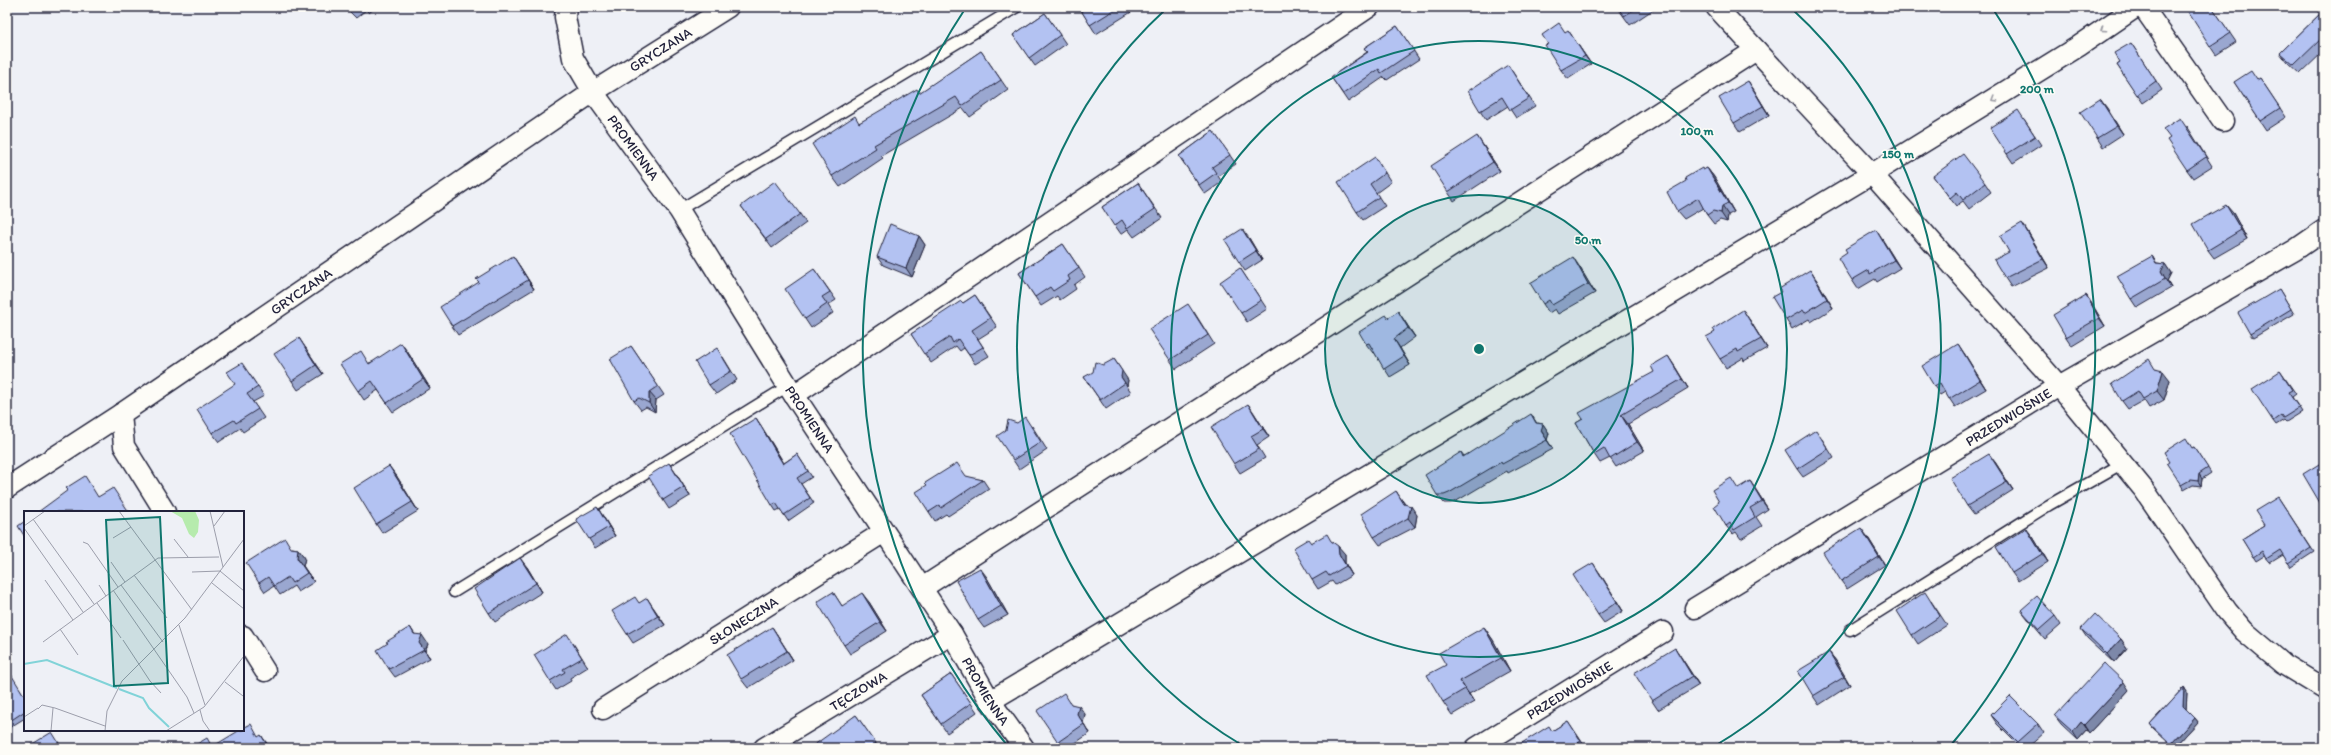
<svg xmlns="http://www.w3.org/2000/svg" width="2331" height="755" font-family="Itim,sans-serif">
	<style>
		.lines { fill: none; stroke-linecap: round; stroke-linejoin: round }
		.lane-casing { stroke: #22223b; stroke-width: 13 }
		.street-casing { stroke: #22223b; stroke-width: 23 }
		.lane { stroke: #fdfcf7; stroke-width: 10 }
		.street { stroke: #fdfcf7; stroke-width: 20 }
		.wall { fill: #9aa7d0; stroke: #22223b }
		.shaded-wall { fill: #7d88a9; stroke: #22223b }
		.building { fill: #b3c2f2; stroke: #22223b }
		.oneway { stroke: #9a9aa2 }
		.ring { fill: none; stroke: #0f766e; stroke-width: 2 }
		.labels { text-anchor: middle; stroke-width: 3; stroke-linejoin: round; paint-order: stroke }
		.street-label { font-size: 14px; fill: #22223b; stroke: #fdfcf7 }
		.inset-river { fill: none; stroke: #81d3d8; stroke-width: 2 }
		.inset-road { fill: none; stroke: #9c9eab; stroke-width: 1 }
		.view { fill: #0f766e; fill-opacity: 0.15; stroke: #0f766e; stroke-width: 2 }
		.inset-edge { fill: none; stroke: #22223b; stroke-width: 2 }
		.centre { fill: #0f766e; stroke: #fdfcf7; stroke-width: 2 }
		.ring-label { font-size: 12px; text-anchor: middle; font-weight: bold; fill: #0f766e; stroke: #fdfcf7; stroke-width: 3; stroke-linejoin: round; paint-order: stroke }
	</style>
	<rect width="100%" height="100%" fill="#eef0f6"/>
	<filter id="ink" filterUnits="userSpaceOnUse"><feTurbulence type="fractalNoise" baseFrequency=".025" numOctaves="2"/><feDisplacementMap in="SourceGraphic" scale="8" xChannelSelector="R" yChannelSelector="G"/><feConvolveMatrix kernelMatrix="1 2 1 2 8 2 1 2 1" color-interpolation-filters="sRGB"/></filter>
	<g filter="url(#ink)">
		<g class="lines">
			<defs>
				<path id="lane" d="M679,210L1017,7
					M454,592L788,386
					M1850,630L2049,505L2123,463"/>
				<g id="street">
					<path id="s1" d="M566,7L565,17L573,58L593,92L679,210L788,386L952,634L990,701L1024,748"/>
					<path d="M1716,7L1872,174L2059,386L2145,491L2227,611L2244,631L2283,664L2324,689"/>
					<path d="M2143,7L2223,121"/>
					<path d="M794,395L1369,7"/>
					<path d="M121,414L124,446L165,512"/>
					<path id="s2" d="M7,488L121,414L593,92L728,7"/>
					<path d="M922,588L1756,50"/>
					<path id="s3" d="M1695,608L2059,386L2295,250L2324,230"/>
					<path d="M243,636L265,671"/>
					<path d="M990,701L1872,174L2079,46L2136,7"/>
					<path id="s4" d="M603,709L884,532"/>
					<path id="s5" d="M764,748L952,634"/>
					<path id="s6" d="M1476,748L1663,632"/>
				</g>
			</defs>
			<use href="#lane" class="lane-casing"/>
			<use href="#street" class="street-casing"/>
			<use href="#lane" class="lane"/>
			<use href="#street" class="street"/>
		</g>
		<path class="wall" d="M345,7H376L369,13L366,10L356,18Z
			M1079,7H1130L1133,11L1096,34Z
			M1617,7H1657L1630,25Z
			M1756,7H1768L1760,13Z
			M2212,7L2236,42L2216,55L2210,46Z
			M2324,10V51L2300,74L2287,62L2280,53Z
			M1045,13L1066,44L1035,66L1013,35Z
			M1397,26L1419,59L1387,80L1384,77L1348,102L1331,77L1367,52L1364,48Z
			M1565,32L1574,39L1591,64L1568,79L1561,70Z
			M2131,43L2162,90L2143,103L2117,65L2120,63Z
			M981,51L1008,90L970,117L963,108L881,156L883,158L840,187L832,176L859,123L920,93Z
			M1508,65L1535,106L1516,118L1508,106L1486,120L1480,111Z
			M2260,78L2286,117L2266,130L2234,82L2257,80Z
			M1748,81L1754,90L1769,115L1740,132L1734,123Z
			M2100,99L2123,134L2103,147L2097,138Z
			M2024,119L2041,145L2013,163L2007,154Z
			M2187,126L2212,166L2193,178L2187,170Z
			M1213,131L1236,164L1218,176L1222,182L1205,194L1179,156Z
			M1483,145L1500,171L1454,201L1448,192Z
			M1375,157L1391,182L1376,193L1385,206L1363,220L1357,212Z
			M1707,168L1714,177L1734,212L1728,215L1727,222L1720,220L1714,224L1707,215L1703,208L1684,219L1677,211L1704,170Z
			M1933,176L1985,183L1991,192L1969,209L1963,201L1956,206Z
			M1138,183L1162,218L1134,237L1128,229L1121,234L1102,207Z
			M741,206L800,214L806,223L772,248Z
			M2233,213L2247,239L2214,258L2208,250Z
			M2028,232L2049,268L2011,287L2005,278L2009,252Z
			M919,236L925,245L912,277L883,265L877,257Z
			M1249,238L1262,260L1245,271L1239,262Z
			M1882,239L1900,268L1877,282L1875,279L1858,289L1852,280Z
			M1063,244L1085,277L1074,285L1076,289L1060,300L1057,296L1041,306L1019,273Z
			M2157,263L2165,264L2171,273L2167,281L2171,288L2137,308L2131,299Z
			M519,265L534,289L458,335L452,326L479,282Z
			M1579,266L1595,293L1558,314L1555,309L1549,313L1543,304Z
			M1240,268L1267,309L1247,322L1241,313Z
			M814,269L836,300L828,305L833,313L811,328L805,319Z
			M1816,279L1833,308L1811,322L1809,319L1792,329L1786,320Z
			M2279,289L2294,314L2253,338L2250,334Z
			M975,295L997,327L978,339L989,356L975,364L964,348L960,351L956,346L931,363L911,334L963,303Z
			M2086,295L2092,304L2105,326L2072,346L2066,337Z
			M1398,311L1415,337L1400,348L1410,365L1390,377L1374,352L1373,353L1366,344L1388,318Z
			M1194,312L1214,344L1176,369L1170,360Z
			M1749,319L1767,348L1744,361L1743,358L1726,368L1720,359Z
			M631,346L664,395L656,400L655,412L646,407L641,410L634,401Z
			M305,347L323,374L298,390L292,381Z
			M407,351L430,388L393,412L378,390L364,400L358,391L369,363Z
			M1964,353L1986,389L1955,407L1945,392L1940,395L1934,386Z
			M723,357L737,380L716,394L709,385Z
			M1674,365L1688,388L1628,424L1644,451L1616,467L1610,458L1600,463L1594,454L1576,423Z
			M2156,369L2170,380L2164,400L2149,408L2144,400L2128,409L2122,401Z
			M2280,371L2296,394L2292,397L2302,412L2286,422L2284,420L2276,425L2273,421Z
			M248,372L264,396L253,402L264,418L243,432L240,428L219,442L212,433Z
			M1084,377L1128,380L1127,386L1131,392L1106,409Z
			M1248,404L1254,413L1269,437L1257,445L1265,458L1240,473L1234,464Z
			M1538,423L1543,424L1549,433L1547,440L1553,449L1508,473L1507,471L1455,502L1450,503H1444L1437,495L1461,452L1464,456Z
			M760,424L784,463L797,454L812,477L801,484L814,503L788,521L780,509L776,511L772,505Z
			M1032,426L1047,450L1019,469L1013,460Z
			M1822,439L1834,458L1803,477L1797,469Z
			M2194,447L2211,473L2202,479L2201,486L2193,485L2184,490L2181,485L2192,448Z
			M1995,462L2013,490L1974,515L1967,506Z
			M675,472L690,496L669,509L663,500Z
			M396,475L418,511L382,533L376,524Z
			M967,477L983,480L989,489L948,516L946,514L935,521L929,512Z
			M1750,481L1756,490L1768,509L1756,517L1762,526L1741,539L1736,532L1733,534L1726,526L1719,502L1738,488Z
			M2278,497L2314,552L2291,567L2283,555L2270,563L2264,556L2256,561L2242,539L2264,525Z
			M1402,500L1405,504L1417,515L1415,527L1380,545L1374,537Z
			M597,507L615,536L595,548L589,539Z
			M1867,536L1885,565L1847,589L1841,581Z
			M2033,537L2048,562L2018,581L2012,573Z
			M1333,542L1345,554V563L1352,575L1335,585L1332,581L1318,589L1312,580L1311,543Z
			M292,548L298,549L305,558L303,566L314,582L298,592L294,586L280,595L274,586L265,592L259,583Z
			M527,567L542,592L495,622L489,613Z
			M1599,572L1623,611L1604,623L1598,615Z
			M986,576L1008,615L984,628L978,620Z
			M833,592L842,606L869,602L887,631L850,654L844,645Z
			M1931,601L1947,625L1918,644L1912,635Z
			M639,603L653,607L665,625L633,643L627,634Z
			M2021,610L2055,616L2061,625L2045,639L2028,619Z
			M410,627L414,634L428,644L425,651L430,658L395,677L389,669L388,643Z
			M772,627L793,660L748,688L741,679Z
			M1484,627L1493,640L1510,671L1469,694L1474,702L1452,715L1443,702L1446,665Z
			M2081,629L2121,639L2127,648L2114,663L2087,638Z
			M573,643L588,667L570,678L571,681L556,690L550,681Z
			M1675,648L1699,685L1658,710L1652,701Z
			M1829,652L1836,661L1850,685L1819,705L1813,696Z
			M7,673L25,696V718L7,729Z
			M951,674L977,712L947,733L921,695Z
			M2184,687L2187,692L2186,709L2195,718L2198,722L2174,748L2153,728L2150,724Z
			M2129,690L2089,733L2087,730L2078,740L2061,724L2055,716Z
			M1071,704L1085,714L1083,723L1090,733L1068,748H1062L1058,742Z
			M856,715L879,748H816Z
			M1991,715L2038,724L2044,733L2027,748H2021L1997,724Z
			M1568,721L1586,748H1514L1552,731Z"/>
		<path class="shaded-wall" d="M1568,30L1574,39L1591,64L1585,56Z
			M1748,81L1754,90L1769,115L1763,106Z
			M2100,99L2107,108L2123,134L2117,126Z
			M1477,136L1483,145L1500,171L1493,162Z
			M1707,168L1714,177L1734,212L1728,203Z
			M2226,205L2233,213L2247,239L2241,230Z
			M1722,206L1728,215L1727,222L1721,213Z
			M2022,223L2028,232L2049,268L2043,259Z
			M1242,229L1249,238L1262,260L1256,251Z
			M1876,230L1882,239L1900,268L1894,260Z
			M919,236L925,245L912,277L906,268Z
			M513,256L519,265L534,289L528,280Z
			M2152,256L2158,265L2165,264L2171,273L2167,281L2171,288L2165,279Z
			M1573,257L1579,266L1595,293L1588,284Z
			M1810,270L1816,279L1833,308L1827,299Z
			M2086,295L2092,304L2105,326L2099,318Z
			M1743,310L1749,319L1767,348L1761,339Z
			M1398,311L1404,320L1415,337L1408,328Z
			M299,338L323,374L316,365Z
			M1394,339L1400,348L1410,365L1404,356Z
			M401,343L407,351L430,388L423,379Z
			M1958,344L1964,353L1986,389L1980,380Z
			M1668,356L1674,365L1688,388L1682,379Z
			M1114,359L1128,380L1127,386L1121,377Z
			M2163,371L2170,380L2164,400L2157,391Z
			M649,392L656,400L655,412L649,403Z
			M1248,404L1254,413L1269,437L1263,429Z
			M1531,414L1541,430L1543,424L1549,433L1547,440L1553,449L1547,440Z
			M1621,415L1628,424L1644,451L1637,442Z
			M756,418L760,424L787,469L783,464Z
			M1989,454L1995,462L2013,490L2007,482Z
			M669,463L675,472L690,496L684,487Z
			M389,466L396,475L418,511L412,502Z
			M2199,474L2202,479L2201,486L2198,481Z
			M1750,481L1756,490L1768,509L1762,501Z
			M1396,491L1410,513L1411,506L1417,515L1415,527L1408,518L1404,504Z
			M597,507L603,516L615,536L609,527Z
			M1861,528L1867,536L1885,565L1879,557Z
			M2026,528L2033,537L2048,562L2042,554Z
			M1338,546L1345,554V563L1352,575L1339,554Z
			M298,549L305,558L303,566L314,582L297,558Z
			M520,558L527,567L542,592L536,583Z
			M1593,563L1599,572L1623,611L1617,602Z
			M980,568L986,576L1008,615L1001,606Z
			M862,593L869,602L887,631L880,622Z
			M647,598L665,625L658,616Z
			M410,627L416,636L422,635L428,644L425,651L430,658L419,643Z
			M772,627L778,636L793,660L787,651Z
			M1484,627L1493,640L1510,671L1501,658Z
			M2121,639L2127,648L2114,663L2107,654Z
			M1675,648L1681,657L1699,685L1692,676Z
			M1829,652L1836,661L1850,685L1844,677Z
			M1460,681L1469,694L1474,702L1465,689Z
			M2124,682L2129,690L2089,733L2084,725Z
			M2184,687L2187,692L2186,711L2183,706Z
			M1079,706L1085,714L1083,723L1090,733L1077,714Z
			M2195,718L2198,722L2174,748L2171,744Z
			M2081,722L2087,730L2078,740L2073,732Z
			M261,735L266,742L270,748H269Z"/>
		<path class="building" d="M348,7H353L350,9Z
			M1079,7H1119L1090,25Z
			M1617,7H1638L1624,16Z
			M2185,7H2212L2230,33L2210,46Z
			M2324,10V36L2294,65L2280,53Z
			M1045,13L1060,35L1029,58L1013,35Z
			M1559,23L1565,32L1568,30L1585,56L1561,70L1545,45L1548,44L1542,35Z
			M1397,26L1414,51L1381,73L1379,69L1343,94L1331,77L1368,52L1364,48Z
			M2131,43L2156,81L2137,95L2117,65L2120,63L2114,53Z
			M981,51L1001,80L962,106L956,97L874,145L876,148L832,176L812,144L855,116L859,123L917,89L919,93Z
			M1508,65L1529,98L1510,110L1502,97L1480,111L1468,91Z
			M2251,71L2257,80L2260,78L2280,108L2260,121L2234,82Z
			M1748,81L1763,106L1734,123L1719,98Z
			M2100,99L2117,126L2097,138L2080,112Z
			M2018,110L2035,136L2007,154L1990,128Z
			M2180,118L2206,157L2187,170L2167,140L2170,138L2163,129Z
			M1213,131L1230,155L1212,167L1216,173L1199,185L1179,156Z
			M1477,136L1493,162L1448,192L1431,166Z
			M1963,154L1985,183L1963,200L1957,192L1950,198L1933,176Z
			M1375,157L1385,173L1370,184L1379,197L1357,212L1338,182Z
			M1702,168L1703,170L1707,168L1728,203L1722,206L1721,213L1713,211L1707,215L1698,198L1677,211L1667,192L1686,181L1685,178Z
			M775,181L800,214L766,239L741,206Z
			M1138,183L1155,209L1127,228L1122,220L1114,226L1102,207Z
			M2226,205L2241,230L2208,250L2193,224Z
			M2022,223L2043,259L2005,278L1994,260L2009,252L2000,236Z
			M890,224L919,236L906,268L877,257Z
			M1242,229L1256,251L1239,262L1225,240Z
			M1876,230L1894,260L1870,274L1869,270L1852,280L1838,258L1847,252L1845,249Z
			M1063,244L1079,268L1068,276L1070,280L1053,291L1050,287L1035,297L1019,273Z
			M513,256L528,280L452,326L440,307L479,282L476,279Z
			M2152,256L2156,263L2165,264L2161,272L2165,279L2131,299L2117,276Z
			M1573,257L1588,284L1552,305L1549,300L1543,304L1530,283Z
			M1240,268L1261,300L1241,313L1220,282Z
			M814,269L830,292L822,297L827,304L805,319L785,289Z
			M1810,270L1827,299L1805,313L1803,310L1786,320L1772,297L1781,292L1779,289Z
			M2279,289L2291,309L2250,334L2238,313Z
			M975,295L990,318L972,330L983,347L969,355L958,339L953,343L950,337L924,354L911,334L961,301L963,303Z
			M2086,295L2099,318L2066,337L2053,315Z
			M1188,304L1208,335L1170,360L1149,329Z
			M1743,310L1761,339L1738,352L1737,349L1720,359L1706,337L1715,332L1713,329Z
			M1398,311L1408,328L1394,339L1404,356L1384,369L1369,343L1366,344L1359,332L1386,315L1388,318Z
			M299,338L316,365L292,381L274,354Z
			M401,343L423,379L387,403L372,381L358,391L340,364L361,351L369,364Z
			M1958,344L1980,380L1949,399L1940,383L1934,386L1922,366Z
			M631,346L658,386L649,392V403L639,398L634,401L610,359Z
			M717,348L731,371L709,385L695,362Z
			M1668,356L1682,379L1621,415L1637,442L1610,459L1604,448L1594,454L1576,423L1583,419L1579,413L1654,372L1651,366Z
			M1114,359L1122,371L1121,377L1125,383L1100,400L1084,377L1093,372L1095,362L1103,365Z
			M2149,359L2155,369L2163,371L2157,391L2143,399L2138,391L2122,401L2112,384Z
			M242,363L258,387L247,394L258,409L236,423L234,420L212,433L197,409L235,384L227,372Z
			M2280,371L2292,390L2288,392L2299,408L2283,418L2281,415L2273,421L2252,389Z
			M1248,404L1263,429L1251,436L1259,449L1234,464L1211,427Z
			M1531,414L1536,423L1543,424L1541,431L1547,440L1502,464L1501,462L1449,493L1444,495H1437L1425,475L1461,452L1463,457Z
			M1025,417L1041,442L1013,460L997,436L1006,430L1008,420L1017,423Z
			M756,418L783,464L797,454L808,471L797,478L810,498L784,515L776,503L772,505L730,434Z
			M1816,430L1828,449L1797,469L1785,450Z
			M2186,438L2192,448L2194,447L2208,468L2199,474L2198,481L2190,480L2181,485L2167,464L2170,462L2164,452Z
			M1989,454L2007,482L1967,506L1950,478Z
			M2324,461V508H2323L2303,474Z
			M669,463L684,487L663,500L648,476Z
			M957,463L966,476L983,480L941,508L940,505L929,512L916,492L927,485L925,483Z
			M389,466L412,502L376,524L354,488Z
			M85,476L98,497L113,488L129,512H38L68,490L66,488Z
			M1731,478L1738,489L1750,481L1762,501L1750,508L1755,517L1734,530L1730,523L1726,526L1714,506L1719,502L1712,490Z
			M1396,491L1404,504L1411,506L1408,518L1374,537L1361,514Z
			M2278,497L2311,548L2288,563L2280,550L2266,559L2262,551L2253,557L2242,539L2264,525L2255,511Z
			M597,507L609,527L589,539L576,519Z
			M25,521V537L18,526Z
			M1861,528L1879,557L1841,581L1823,552Z
			M2026,528L2042,554L2012,573L1996,547Z
			M1327,534L1331,541L1338,546L1339,554L1346,566L1329,576L1326,572L1312,580L1293,548L1308,539L1311,543Z
			M285,538L291,548L298,549L297,558L307,573L292,583L288,577L274,586L268,577L259,583L246,563Z
			M520,558L536,583L489,613L474,589Z
			M1593,563L1617,602L1598,615L1573,575Z
			M980,568L1001,606L978,620L956,581Z
			M833,592L842,606L862,593L880,622L844,645L817,602Z
			M1925,592L1940,616L1912,635L1897,611Z
			M2037,596L2055,616L2039,630L2021,610Z
			M635,597L639,603L647,598L658,616L627,634L612,611Z
			M2095,614L2121,639L2107,654L2081,629Z
			M410,627L414,634L422,635L419,643L424,650L389,669L377,650L388,643L386,642Z
			M772,627L787,651L741,679L727,655Z
			M1484,627L1501,658L1460,681L1465,689L1443,702L1427,675L1446,665L1439,653Z
			M567,634L582,658L563,669L565,672L550,681L534,655Z
			M1675,648L1692,676L1652,701L1634,673Z
			M1829,652L1844,677L1813,696L1798,671Z
			M2104,663L2124,682L2084,725L2081,722L2073,732L2055,716Z
			M9,671L25,697V711L7,723V673Z
			M951,674L971,703L941,724L921,695Z
			M2184,687L2183,706L2195,718L2171,744L2150,724Z
			M1064,693L1071,704L1079,706L1077,714L1084,724L1058,742L1037,711Z
			M2010,696L2038,724L2018,742L1991,715Z
			M856,715L876,743L870,748H816L814,745Z
			M1568,721L1581,741L1570,748H1514L1549,726L1552,731Z
			M251,724L258,737L261,735L269,748H192V747L207,738L212,747L240,730H243V728Z
			M52,732L62,748H26Z
			M991,743L995,748H983Z"/>
		<defs><path id="oneway-chevron" d="M-2-3.5L2.5 0L-2 3.5" fill="none" stroke-width="1.6" stroke-linecap="round" stroke-linejoin="round"/></defs>
		<g class="oneway">
			<use href="#oneway-chevron" transform="translate(2103 29) rotate(146)"/>
			<use href="#oneway-chevron" transform="translate(1994 99) rotate(148)"/>
		</g>
	</g>
	<circle cx="1479" cy="349" r="154" fill="#0f766e" fill-opacity=".12"/>
	<g class="ring">
		<circle cx="1479" cy="349" r="154"/>
		<circle cx="1479" cy="349" r="308"/>
		<path d="M1245 747A462 462 0 0 1 1167 8M1791 8A462 462 0 0 1 1713 747"/>
		<path d="M1007 745A616 616 0 0 1 965 9M1993 9A616 616 0 0 1 1951 745"/>
	</g>
	<g class="labels">
		<g class="street-label">
			<text dy="5" stroke="none"><textPath href="#s2" startOffset="787">GRYCZANA</textPath></text>
			<text dy="5" stroke="none"><textPath href="#s1" startOffset="160">PROMIENNA</textPath></text>
			<text dy="5" stroke="none"><textPath href="#s2" startOffset="354">GRYCZANA</textPath></text>
			<text dy="5" stroke="none"><textPath href="#s3" startOffset="367">PRZEDWIOŚNIE</textPath></text>
			<text dy="5" stroke="none"><textPath href="#s1" startOffset="484">PROMIENNA</textPath></text>
			<text dy="5" stroke="none"><textPath href="#s4" startOffset="166">SŁONECZNA</textPath></text>
			<text dy="5" stroke="none"><textPath href="#s1" startOffset="808">PROMIENNA</textPath></text>
			<text dy="5" stroke="none"><textPath href="#s6" startOffset="110">PRZEDWIOŚNIE</textPath></text>
			<text dy="5" stroke="none"><textPath href="#s5" startOffset="110">TĘCZOWA</textPath></text>
		</g>
	</g>
	<g transform="translate(24 511)">
		<rect width="220" height="220" fill="#eef0f6"/>
		<path d="M146,0H171L175,9L174,21L170,27L165,23L158,7Z" fill="#b6ebad"/>
		<path class="inset-river" d="M0,153L23,149L93,177M95,178L119,187L125,197L145,216"/>
		<path class="inset-road" d="M95,0L168,99M186,0L199,56M9,8L70,93M0,15L21,0M190,15L201,0M0,17L59,101M89,27L107,16M150,28L164,46M59,31L64,33L94,76M87,51L101,71M168,61L196,60L220,80M110,64L143,107M21,69L49,109M188,72L220,98M75,74L82,85M97,74L139,131M89,79L163,186L170,202M73,92L97,127M155,114L181,194M36,118L54,144M99,129L126,170L137,182M19,131L134,47L195,46M201,171L219,185M14,198L18,194L31,197L81,215M176,199L179,210L186,220M0,206L14,197M27,220L29,197M81,220L83,200L98,170L161,107L220,28M142,220L180,196L220,145"/>
		<path class="view" d="M136,6L144,172L90,175L82,9Z"/>
		<rect width="220" height="220" class="inset-edge"/>
	</g>
	<circle cx="1479" cy="349" r="6" class="centre"/>
	<g class="ring-label">
		<text x="2037" y="93">200 m</text>
		<text x="1697" y="135">100 m</text>
		<text x="1898" y="158">150 m</text>
		<text x="1588" y="244">50 m</text>
	</g>
	<rect width="2331" height="755" fill="none" stroke="#fdfcf7" stroke-width="24"/>
	<rect x="12" y="12" width="2307" height="731" fill="none" stroke="#22223b" stroke-width="1.5" filter="url(#ink)"/>
</svg>
